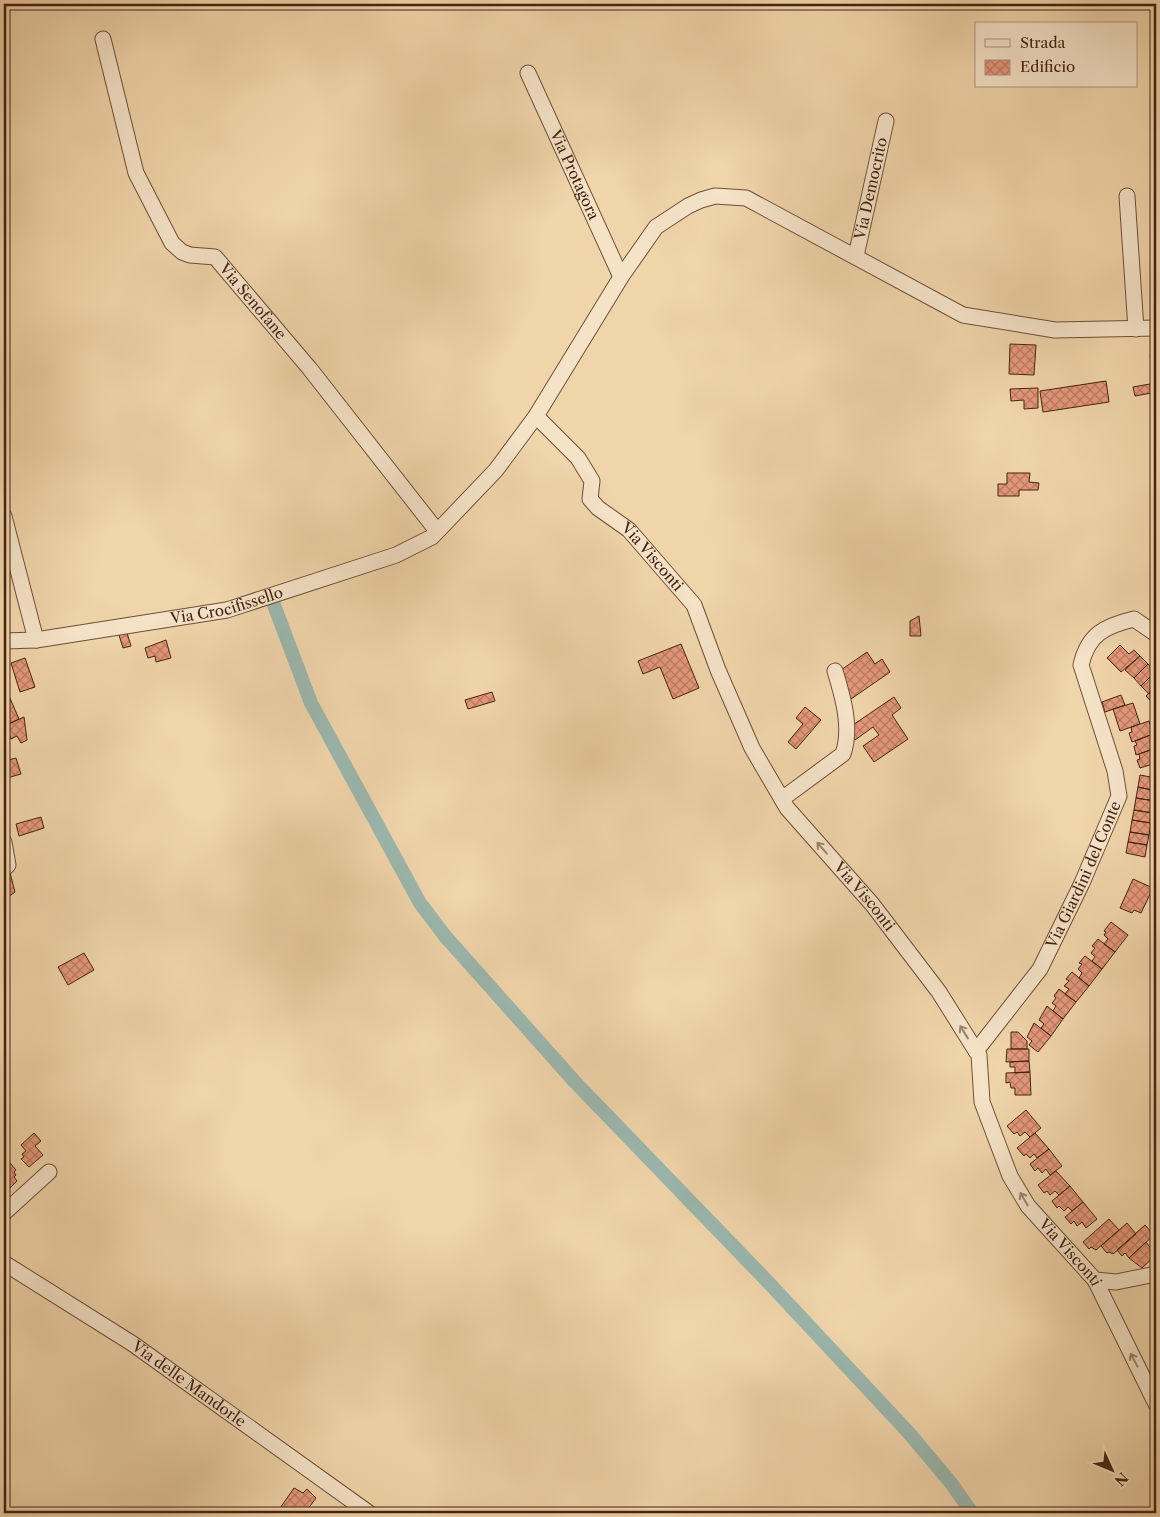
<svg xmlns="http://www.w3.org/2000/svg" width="1160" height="1517" font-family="'Libre Caslon Text',serif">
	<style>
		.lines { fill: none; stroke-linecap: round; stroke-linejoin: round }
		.canal { stroke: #9bb7ae; stroke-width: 14 }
		.building { fill: url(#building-cross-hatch); stroke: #442311 }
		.minor-casing { stroke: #6f4f37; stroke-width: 17 }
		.minor { stroke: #f5e3c8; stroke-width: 15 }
		.oneway { stroke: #9c836c }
		.labels { text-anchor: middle; stroke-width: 4; stroke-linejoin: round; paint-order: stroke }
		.street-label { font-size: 15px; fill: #442311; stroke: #f5e3c8 }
	</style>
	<defs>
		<pattern id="building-cross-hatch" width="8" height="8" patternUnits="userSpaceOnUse" patternTransform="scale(1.25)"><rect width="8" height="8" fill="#e5987b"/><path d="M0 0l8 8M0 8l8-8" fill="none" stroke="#bb7c63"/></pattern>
	</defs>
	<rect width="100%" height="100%" fill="#f0d4aa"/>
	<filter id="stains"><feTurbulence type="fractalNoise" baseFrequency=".004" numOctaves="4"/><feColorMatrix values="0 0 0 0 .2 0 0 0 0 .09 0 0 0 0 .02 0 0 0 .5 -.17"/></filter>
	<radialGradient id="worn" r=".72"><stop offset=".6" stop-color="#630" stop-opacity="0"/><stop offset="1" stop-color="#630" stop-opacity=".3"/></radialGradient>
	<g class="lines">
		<path class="canal" d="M274,605L311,703L420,903L445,936L574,1081L768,1282L909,1433L951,1483L972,1513"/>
	</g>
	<path class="building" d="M1010,344L1036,345L1034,375L1009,374Z
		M1156,352V371L1150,355Z
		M1106,381L1109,402L1043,412L1040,391Z
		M1150,384L1151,393L1135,396L1133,387Z
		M1038,388V408L1024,409V400L1011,401L1010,389Z
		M1007,473H1030L1029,482L1039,483L1038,490H1019V496H998V484H1007Z
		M919,616L921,636H910V621Z
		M127,633L131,646L123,648L119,635Z
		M166,640L171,658L156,662L155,656L148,658L145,648Z
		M681,644L699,688L673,699L660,667L643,674L638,661Z
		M1120,645L1129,654L1134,650L1140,656L1121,672L1107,658Z
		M867,652L875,664L882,659L890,672L851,699L842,685L840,678L844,675L841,670Z
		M1140,656L1148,664L1134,678L1125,670Z
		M25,658L35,687L20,692L11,663Z
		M1148,664L1155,672L1141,686L1134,678Z
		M1155,672L1156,686L1149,694L1141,686Z
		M1156,686V707L1146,696Z
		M492,692L495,701L468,709L465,700Z
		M1121,695L1125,705L1105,712L1102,702Z
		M9,696L19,719L4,726V698Z
		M894,697L901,708L892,715L908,739L874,762L863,746L879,735L873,727L855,740L847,729Z
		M1133,703L1140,724L1120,731L1113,709Z
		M805,707L821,720L796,749L788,742L803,724L796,718Z
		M24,717L27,740L21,743L17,736L11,739L9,735L4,737V726Z
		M1149,721L1153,734L1132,742L1129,733L1132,732L1131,727Z
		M1153,734L1156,748L1136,755L1134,746L1137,745L1135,741Z
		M1156,748V763L1140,768L1137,760L1140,759L1139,754Z
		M16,758L21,774L7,778L4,761Z
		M1140,775L1156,778V791L1138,787Z
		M1138,787L1156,791L1155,801L1136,798Z
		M1136,798L1155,801L1153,813L1134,810Z
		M1134,810L1153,813L1151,823L1132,820Z
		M41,817L44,828L19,836L16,824Z
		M1132,820L1151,823L1149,835L1130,832Z
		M1130,832L1149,835L1147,845L1128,842Z
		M1128,842L1147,845L1145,857L1126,853Z
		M9,869L15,892L4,900V874Z
		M1133,879L1153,888L1141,913L1134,910L1132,913L1120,908Z
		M1111,922L1128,935L1115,952L1104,944L1108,939L1104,935L1106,932L1104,931Z
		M1098,939L1115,952L1102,969L1092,961L1095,957L1091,953L1095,948L1092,946Z
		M84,953L94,970L68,985L58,967Z
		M1085,956L1102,969L1089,986L1079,978L1082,973L1078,969L1082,964L1079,963Z
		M1072,972L1089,986L1076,1002L1065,994L1069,989L1064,986L1069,981L1066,979Z
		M1059,989L1076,1002L1063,1019L1053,1011L1056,1006L1052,1003L1056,998L1054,996Z
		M1047,1006L1063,1019L1051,1036L1041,1028L1044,1024L1039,1020Z
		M1034,1023L1051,1036L1038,1052L1029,1045L1032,1041L1027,1037Z
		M1011,1032H1018L1027,1041V1049H1011Z
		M1007,1049H1029V1061L1006,1062Z
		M1029,1061L1030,1072L1015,1073V1067H1010V1062Z
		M1030,1072L1031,1095H1015V1088H1011L1010,1082L1006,1083V1073Z
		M1026,1110L1041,1128L1030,1137L1025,1132L1020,1136L1017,1132L1014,1134L1007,1126Z
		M34,1133L41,1141L35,1146L43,1155L29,1167L21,1159L24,1157L22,1154L26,1151L21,1145Z
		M1035,1133L1049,1149L1037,1158L1034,1154L1030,1158L1026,1154L1024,1156L1017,1148Z
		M1049,1149L1062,1166L1050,1175L1046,1169L1042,1173L1038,1168L1035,1171L1030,1164Z
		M4,1156L16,1170L14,1172L16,1175L14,1177L17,1181L9,1189L4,1184Z
		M1056,1171L1070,1186L1059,1195L1055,1191L1050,1195L1047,1191L1044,1193L1038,1185Z
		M1070,1186L1083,1202L1072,1211L1068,1207L1064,1211L1059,1206L1057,1208L1052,1201Z
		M1083,1202L1097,1219L1086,1228L1082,1222L1077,1226L1074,1221L1071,1224L1065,1217Z
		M1109,1219L1119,1230L1096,1250L1091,1247L1089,1249L1083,1242Z
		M1127,1223L1136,1234L1113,1254L1109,1252L1107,1253L1101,1246Z
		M1145,1225L1154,1235L1129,1258L1125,1253L1122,1256L1117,1250Z
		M1146,1242L1156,1255L1142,1268L1129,1258Z
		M294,1488L303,1493L307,1489L316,1498L305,1513H282L278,1511Z"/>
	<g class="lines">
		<defs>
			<g id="minor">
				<path id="s1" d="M103,39L136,173L172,243L182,252L190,255L215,257L310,369L437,531"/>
				<path id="s2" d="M528,73L621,277"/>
				<path d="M1127,196L1136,329"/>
				<path id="s3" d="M856,256L886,121"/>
				<path id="s4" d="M536,416L578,458L592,481L590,499L598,508L629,530L694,605L718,670L752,748L787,808L872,904L939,992L976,1051L979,1055L982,1102L1010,1176L1028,1206L1095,1280L1156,1404"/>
				<path d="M4,516L36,640"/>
				<path id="s5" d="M4,641L36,640L227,610L396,555L432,537L496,470L536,416L621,277L656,227L688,206L701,200L715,196L746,198L963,315L1055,330L1156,328"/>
				<path d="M782,799L843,754C852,728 843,697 835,671"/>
				<path d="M4,842L8,865L4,869"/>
				<path id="s6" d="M976,1051L1040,969L1082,883L1119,796L1115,771L1081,665C1088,634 1105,626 1134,619L1156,634"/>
				<path d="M4,1213L49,1172"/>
				<path id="s7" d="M4,1263L133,1344L369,1513"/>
				<path d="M1095,1280L1116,1282L1156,1274"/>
			</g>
		</defs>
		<use href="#minor" class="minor-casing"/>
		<use href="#minor" class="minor"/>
	</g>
	<defs><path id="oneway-shaft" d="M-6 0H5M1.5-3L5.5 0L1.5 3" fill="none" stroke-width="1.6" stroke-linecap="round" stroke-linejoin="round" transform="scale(1.25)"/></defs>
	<g class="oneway">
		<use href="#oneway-shaft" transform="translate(822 848) rotate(-131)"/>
		<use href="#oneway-shaft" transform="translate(964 1032) rotate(-122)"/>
		<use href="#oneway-shaft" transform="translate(1024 1199) rotate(-120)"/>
		<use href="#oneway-shaft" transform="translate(1134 1360) rotate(-118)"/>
	</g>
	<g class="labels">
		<g class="street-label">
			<text dy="5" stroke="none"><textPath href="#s2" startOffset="112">Via Protagora</textPath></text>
			<text dy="5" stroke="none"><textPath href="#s3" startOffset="69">Via Democrito</textPath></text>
			<text dy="5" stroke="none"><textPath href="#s1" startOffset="322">Via Senofane</textPath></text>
			<text dy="5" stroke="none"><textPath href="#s4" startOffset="190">Via Visconti</textPath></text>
			<text dy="5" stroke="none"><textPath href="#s5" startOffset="226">Via Crocifissello</textPath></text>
			<text dy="5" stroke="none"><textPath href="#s6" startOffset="208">Via Giardini del Conte</textPath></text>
			<text dy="5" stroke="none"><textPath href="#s4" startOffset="595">Via Visconti</textPath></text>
			<text dy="5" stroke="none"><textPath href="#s4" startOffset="1015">Via Visconti</textPath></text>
			<text dy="5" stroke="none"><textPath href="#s7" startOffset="221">Via delle Mandorle</textPath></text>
		</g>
	</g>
	<rect width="1160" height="1517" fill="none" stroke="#f0d4aa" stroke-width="20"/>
	<rect x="5" y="5" width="1150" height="1507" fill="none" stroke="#442311" stroke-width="2.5"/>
	<rect x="10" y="10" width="1140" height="1497" fill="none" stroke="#442311"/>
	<rect x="975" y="22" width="162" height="65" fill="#f5e3c8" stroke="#ae967f"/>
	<rect x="985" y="39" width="25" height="8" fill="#f5e3c8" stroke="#ae967f"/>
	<text x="1020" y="48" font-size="15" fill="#442311">Strada</text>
	<rect x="985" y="60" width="25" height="15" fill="url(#building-cross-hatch)" stroke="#ae967f"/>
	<text x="1020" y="72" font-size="15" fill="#442311">Edificio</text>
	<g transform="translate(1112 1470) rotate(134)" stroke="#f5e3c8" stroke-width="4" paint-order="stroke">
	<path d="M0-4L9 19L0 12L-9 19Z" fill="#442311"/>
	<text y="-8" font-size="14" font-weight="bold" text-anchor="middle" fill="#442311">N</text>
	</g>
	<rect width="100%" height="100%" filter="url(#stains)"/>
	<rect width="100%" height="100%" fill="url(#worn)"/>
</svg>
